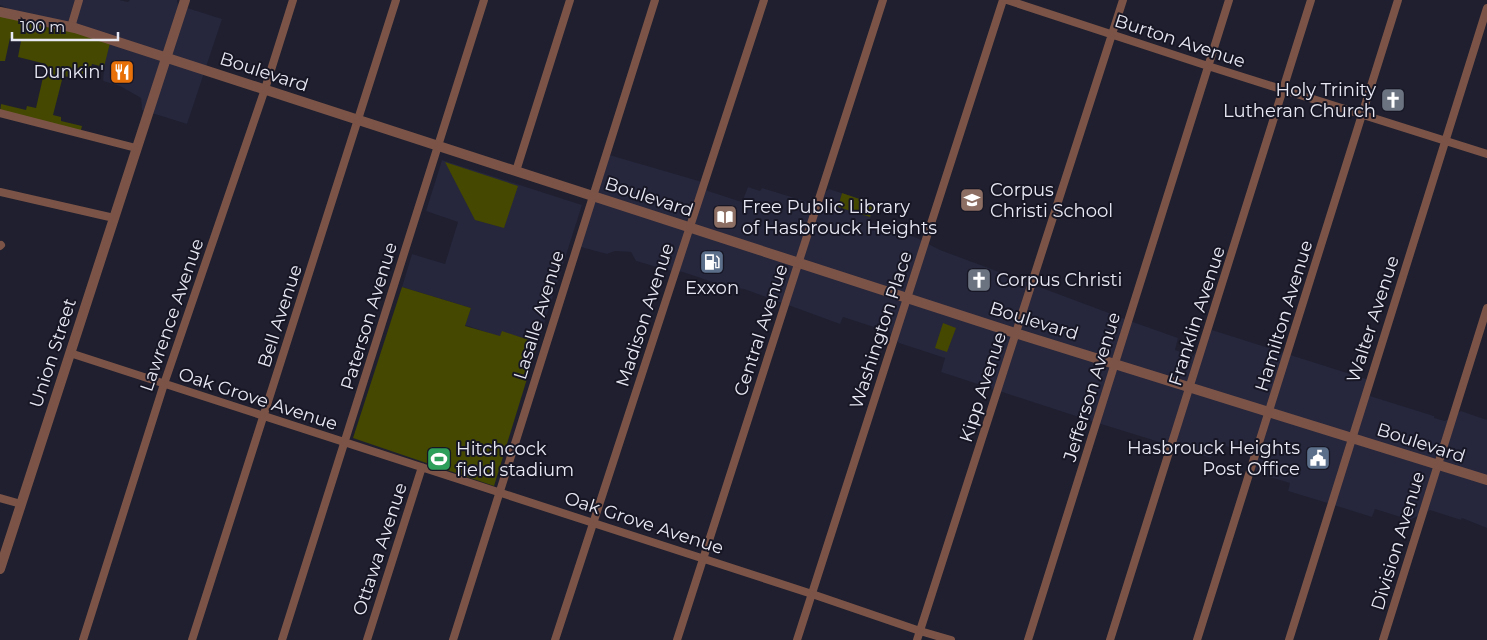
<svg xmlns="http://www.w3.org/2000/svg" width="1487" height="640" font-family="Montserrat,sans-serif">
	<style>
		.built { fill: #26263c }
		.green { fill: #444800 }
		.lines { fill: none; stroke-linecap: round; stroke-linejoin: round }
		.minor { stroke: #7b5447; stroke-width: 8 }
		.tertiary { stroke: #7b5447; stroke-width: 10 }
		.labels { text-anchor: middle; stroke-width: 4; stroke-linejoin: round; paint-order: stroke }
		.street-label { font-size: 18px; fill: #e8e9f4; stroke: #161625 }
		.poi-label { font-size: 18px; fill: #e8e9f4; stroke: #161625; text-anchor: start }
	</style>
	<rect width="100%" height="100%" fill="#1f1f2f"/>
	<path class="built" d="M0,0H119L128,2L130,0H177L178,5L222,19L187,124L142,110L141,98L120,86L103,81L105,53L0,5Z
		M606,154L699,181L708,191L742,202L748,187L760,191L762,188L811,203L829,189L875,204L869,222L917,238L940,250L1133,322L1178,338L1175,350L1193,356L1212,330L1366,379L1370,396L1434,416V418L1445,421L1461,411L1487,420V528L1462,518L1461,520L1430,510L1410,520L1375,509L1372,517L1324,502L1288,491L1290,483L1257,473L1247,453L1216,443L1211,458L1088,420L941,372L945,358L899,343L889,332L843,317L840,324L744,289L727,287L683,272L667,270L636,261L631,252L615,251L607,254L577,246Z
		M442,160L582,205L538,343L502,332L500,337L465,325L471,308L402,287L412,254L445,264L458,222L426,211Z"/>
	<path class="green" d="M0,12L111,39L104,67L92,64L88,77L72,73L69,77L63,76L53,115L61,117V121L82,126L80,134L0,113L1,104L26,110L27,106L36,108L46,64L18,57L21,41L10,38L5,61H0Z
		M445,162L518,186L504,228L475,220Z
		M842,193L874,204L870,217L838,207Z
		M402,287L471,308L465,326L500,336L502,331L538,343L494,486L353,438Z
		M943,323L956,328L947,352L935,348Z"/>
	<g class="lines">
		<path class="minor" d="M1007,0L1208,66L1487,154
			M71,27L79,0
			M0,113L136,148
			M516,171L570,0
			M0,192L114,218
			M0,246L1,245
			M70,353L812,594L920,631L951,640
			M0,498L21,504
			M83,640L164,384L265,89L293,0
			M192,640L396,0
			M282,640L484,0
			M367,640L422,467
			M453,640L655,0
			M555,640L764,0
			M677,640L883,0
			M797,640L1003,0
			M917,640L1123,0
			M1028,640L1229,0
			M1110,640L1311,0
			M1197,640L1398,0
			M1289,640L1487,8
			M1383,640L1487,308"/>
		<path class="tertiary" d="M0,12L75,28L1015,333L1487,480
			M0,569L185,0"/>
	</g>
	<defs>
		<symbol id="restaurant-square" viewBox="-11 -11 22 22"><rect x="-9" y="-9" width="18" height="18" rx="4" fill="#e8710a" stroke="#161625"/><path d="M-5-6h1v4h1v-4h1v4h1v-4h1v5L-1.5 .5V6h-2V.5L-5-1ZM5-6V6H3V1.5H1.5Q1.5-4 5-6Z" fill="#fff"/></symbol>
		<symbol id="church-square" viewBox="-11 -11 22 22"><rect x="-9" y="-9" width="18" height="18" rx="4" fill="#6b7280" stroke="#161625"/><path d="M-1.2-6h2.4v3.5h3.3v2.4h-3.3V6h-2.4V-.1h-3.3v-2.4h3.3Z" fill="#fff"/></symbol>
		<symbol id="school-square" viewBox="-11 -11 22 22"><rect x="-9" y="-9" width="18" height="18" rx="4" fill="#8d6e63" stroke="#161625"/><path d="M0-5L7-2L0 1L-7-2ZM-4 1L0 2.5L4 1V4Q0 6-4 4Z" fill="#fff"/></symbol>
		<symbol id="library-square" viewBox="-11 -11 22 22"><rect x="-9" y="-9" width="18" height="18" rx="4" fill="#8d6e63" stroke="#161625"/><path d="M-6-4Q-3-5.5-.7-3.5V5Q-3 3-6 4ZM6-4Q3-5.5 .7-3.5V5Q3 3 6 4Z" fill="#fff"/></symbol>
		<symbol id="fuel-square" viewBox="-11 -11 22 22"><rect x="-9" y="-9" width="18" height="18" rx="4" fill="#5c6f8a" stroke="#161625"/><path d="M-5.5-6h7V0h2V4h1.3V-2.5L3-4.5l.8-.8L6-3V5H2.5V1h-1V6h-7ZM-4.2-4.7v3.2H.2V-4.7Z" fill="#fff"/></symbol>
		<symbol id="civic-square" viewBox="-11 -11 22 22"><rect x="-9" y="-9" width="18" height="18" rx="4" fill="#5c6f8a" stroke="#161625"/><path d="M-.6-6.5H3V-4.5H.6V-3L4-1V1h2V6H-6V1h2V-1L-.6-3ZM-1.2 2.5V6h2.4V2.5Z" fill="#fff"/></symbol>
		<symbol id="stadium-square" viewBox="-11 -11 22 22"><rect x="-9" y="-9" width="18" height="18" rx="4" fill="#2e9e5b" stroke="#161625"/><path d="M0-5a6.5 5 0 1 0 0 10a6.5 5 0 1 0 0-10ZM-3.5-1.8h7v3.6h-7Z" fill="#fff"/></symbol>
	</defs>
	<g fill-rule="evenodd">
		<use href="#restaurant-square" x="108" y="58" width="28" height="28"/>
		<use href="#church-square" x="1379" y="86" width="28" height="28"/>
		<use href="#school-square" x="958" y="186" width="28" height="28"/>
		<use href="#library-square" x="711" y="203" width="28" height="28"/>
		<use href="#fuel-square" x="698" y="248" width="28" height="28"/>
		<use href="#church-square" x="965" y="266" width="28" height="28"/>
		<use href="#civic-square" x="1304" y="444" width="28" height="28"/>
		<use href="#stadium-square" x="425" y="445" width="28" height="28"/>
	</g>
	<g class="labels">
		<g class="street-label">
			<text transform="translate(1180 41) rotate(18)" y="6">Burton Avenue</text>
			<text transform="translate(264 72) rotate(18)" y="6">Boulevard</text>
			<text transform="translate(649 197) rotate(18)" y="6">Boulevard</text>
			<text transform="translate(172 315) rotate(-71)" y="6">Lawrence Avenue</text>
			<text transform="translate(539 315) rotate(-73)" y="6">Lasalle Avenue</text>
			<text transform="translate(645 315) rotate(-72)" y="6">Madison Avenue</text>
			<text transform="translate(280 316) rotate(-72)" y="6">Bell Avenue</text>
			<text transform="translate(369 316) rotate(-73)" y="6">Paterson Avenue</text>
			<text transform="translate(1197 316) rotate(-72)" y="6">Franklin Avenue</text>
			<text transform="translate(1284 316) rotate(-73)" y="6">Hamilton Avenue</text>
			<text transform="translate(1373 319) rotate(-72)" y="6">Walter Avenue</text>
			<text transform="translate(1034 321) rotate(17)" y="6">Boulevard</text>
			<text transform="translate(761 330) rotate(-72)" y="6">Central Avenue</text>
			<text transform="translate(881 330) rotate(-72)" y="6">Washington Place</text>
			<text transform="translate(53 353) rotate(-72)" y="6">Union Street</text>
			<text transform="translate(983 387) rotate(-72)" y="6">Kipp Avenue</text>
			<text transform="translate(1092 387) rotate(-73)" y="6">Jefferson Avenue</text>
			<text transform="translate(258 399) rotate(18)" y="6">Oak Grove Avenue</text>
			<text transform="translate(1421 443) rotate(18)" y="6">Boulevard</text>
			<text transform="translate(644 523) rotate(18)" y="6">Oak Grove Avenue</text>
			<text transform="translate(1398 541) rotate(-73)" y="6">Division Avenue</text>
			<text transform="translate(380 549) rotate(-72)" y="6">Ottawa Avenue</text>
		</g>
		<g class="poi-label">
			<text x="104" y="78" text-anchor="end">Dunkin'</text>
			<text x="1376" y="96" text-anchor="end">Holy Trinity<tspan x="1376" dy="21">Lutheran Church</tspan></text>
			<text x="990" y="196">Corpus<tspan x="990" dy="21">Christi School</tspan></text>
			<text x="742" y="213">Free Public Library<tspan x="742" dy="21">of Hasbrouck Heights</tspan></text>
			<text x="996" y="286">Corpus Christi</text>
			<text x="712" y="294" text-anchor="middle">Exxon</text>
			<text x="1300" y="454" text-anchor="end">Hasbrouck Heights<tspan x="1300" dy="21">Post Office</tspan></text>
			<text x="456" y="455">Hitchcock<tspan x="456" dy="21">field stadium</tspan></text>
		</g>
	</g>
	<path d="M12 32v8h106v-8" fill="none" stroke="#e8e9f4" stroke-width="2.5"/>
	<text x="20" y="32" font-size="15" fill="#e8e9f4" stroke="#161625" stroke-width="4" paint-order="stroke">100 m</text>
</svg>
